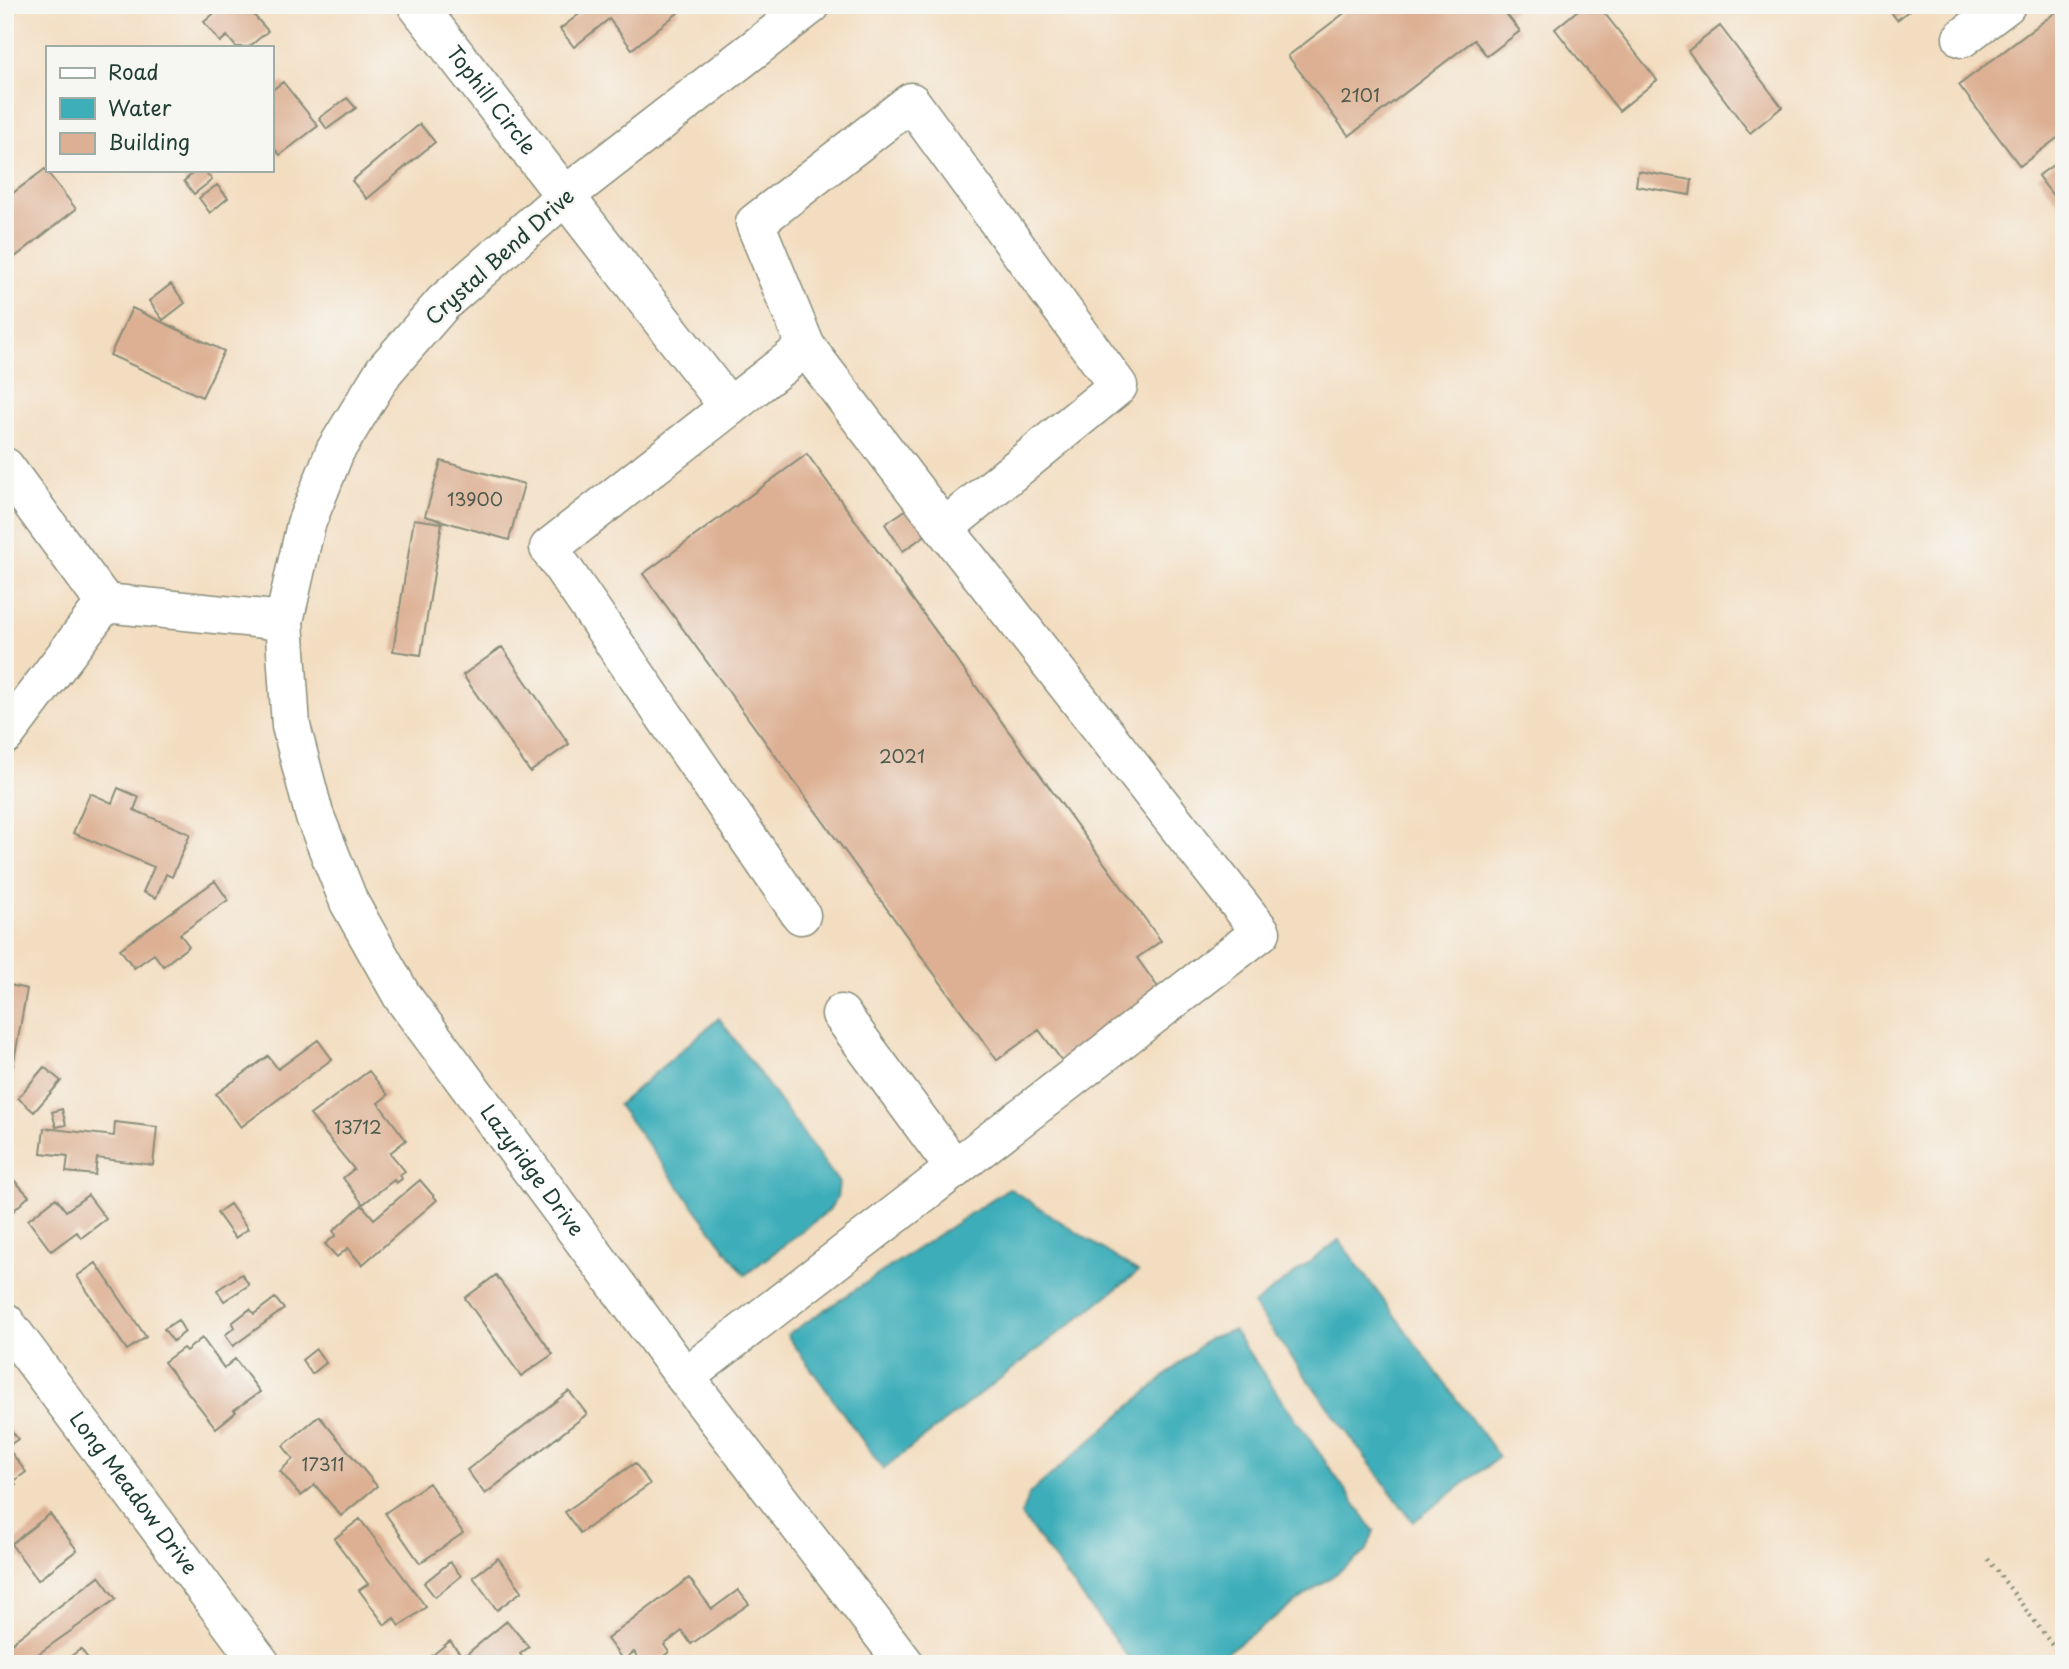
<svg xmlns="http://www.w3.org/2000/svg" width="2069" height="1669" font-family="'Playpen Sans',sans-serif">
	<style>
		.water { fill: #3eaeb9; stroke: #2e7676; stroke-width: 2 }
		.building { fill: #ddb093 }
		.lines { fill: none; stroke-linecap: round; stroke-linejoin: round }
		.minor-casing { stroke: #898d7a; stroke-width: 41 }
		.path { stroke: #898d7a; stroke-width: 4.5; stroke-dasharray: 2 5; stroke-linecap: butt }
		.minor { stroke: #fff; stroke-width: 38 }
		.labels { text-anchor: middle; stroke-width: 5; stroke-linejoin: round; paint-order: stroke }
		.number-label { font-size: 18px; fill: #4e5a4c }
		.street-label { font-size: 21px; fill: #1f3d34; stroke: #f6f6f2 }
	</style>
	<rect width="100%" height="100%" fill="#f6f6f2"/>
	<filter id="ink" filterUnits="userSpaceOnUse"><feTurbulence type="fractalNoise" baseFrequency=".0143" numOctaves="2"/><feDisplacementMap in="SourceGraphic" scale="14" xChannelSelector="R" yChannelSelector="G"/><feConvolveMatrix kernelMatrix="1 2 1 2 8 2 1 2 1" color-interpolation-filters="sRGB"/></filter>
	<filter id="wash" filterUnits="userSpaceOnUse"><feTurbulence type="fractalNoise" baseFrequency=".00686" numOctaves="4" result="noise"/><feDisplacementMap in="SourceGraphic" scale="28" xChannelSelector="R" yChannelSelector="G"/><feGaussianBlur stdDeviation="1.57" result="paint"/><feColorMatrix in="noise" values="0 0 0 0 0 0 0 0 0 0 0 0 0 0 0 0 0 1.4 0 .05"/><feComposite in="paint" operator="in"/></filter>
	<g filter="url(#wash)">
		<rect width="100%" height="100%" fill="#f3ddc0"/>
		<path class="water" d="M719,1018L839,1183L837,1198L829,1210L745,1275L618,1105Z
			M1009,1188L1138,1272L883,1469L787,1335Z
			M1339,1240L1499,1457L1413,1522L1253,1305Z
			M1233,1330L1374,1531L1366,1552L1210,1664H1133L1021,1515L1029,1494L1209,1338Z"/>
		<g id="blocks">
			<path class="building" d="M224,5H261L252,13L268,31L249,47H236L227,36L220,42L204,22Z
				M591,5H674L679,12L632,49L609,19L574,47L560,29Z
				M1355,5H1521L1507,15L1520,31L1487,56L1474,40L1349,136L1288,56Z
				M1584,5H1598L1657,80L1619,111L1555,29Z
				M1886,5H1916L1897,20Z
				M2064,6V133L2020,166L1959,85Z
				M1720,26L1782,107L1750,133L1688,51Z
				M283,82L318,126L280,155L271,145V91Z
				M347,98L356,108L327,129L319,118Z
				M420,124L435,142L367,199L352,181Z
				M2064,157V210L2038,176Z
				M45,169L76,209L5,265V199Z
				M197,170H204L212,180L194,194L184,181Z
				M1638,171L1692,180L1690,195L1636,186Z
				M217,185L228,198L210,213L199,198Z
				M171,284L185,303L163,320L149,301Z
				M132,308L224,351L202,397L110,355Z
				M807,454L1161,941L1137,958L1160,990L1063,1062L1039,1030L997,1060L643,574Z
				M441,461L524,484L509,540L425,516Z
				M913,505L931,531L903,551L885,524Z
				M414,519L442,523L421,655L393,651Z
				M502,647L569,744L530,772L463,675Z
				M118,788L139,797L134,810L190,834L172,877L166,874L156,898L143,892L154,867L73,833L90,793L112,803Z
				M215,881L228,900L180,934L189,946L163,966L154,954L134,968L120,949Z
				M5,984L27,989L8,1094L5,1093Z
				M318,1040L332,1059L241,1127L216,1094L268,1056L278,1069Z
				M44,1067L61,1081L34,1112L18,1098Z
				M369,1071L388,1095L378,1103L406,1140L390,1153L405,1171L400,1175L402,1179L396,1183L394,1180L363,1204L343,1178L354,1169L310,1115Z
				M62,1109L66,1125L56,1127L52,1112Z
				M115,1122L157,1127L153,1165L97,1158L95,1175L66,1172L68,1156L41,1153L44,1128L114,1136Z
				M11,1177L29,1196L8,1216L5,1213V1182Z
				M420,1180L437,1200L362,1265L348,1248L337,1257L325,1244L336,1235L333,1231L362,1205L374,1219Z
				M88,1195L106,1219L81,1238L77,1232L51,1251L28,1220L56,1198L66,1211Z
				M230,1204L248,1229L235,1238L217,1213Z
				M96,1263L146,1337L127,1350L77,1276Z
				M242,1274L249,1285L224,1301L217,1290Z
				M496,1275L553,1354L521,1376L465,1298Z
				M275,1298L284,1309L233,1346L225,1335L235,1327L232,1323L250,1309L254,1314Z
				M178,1320L185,1332L173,1341L164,1329Z
				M202,1338L224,1368L235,1359L260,1392L234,1410L236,1412L216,1428L164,1362L183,1348L186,1351Z
				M316,1349L326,1363L312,1374L302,1360Z
				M569,1391L587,1414L485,1494L467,1470Z
				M319,1416L377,1486L341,1516L315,1485L301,1496L280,1471L293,1459L283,1446Z
				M5,1423L18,1439L7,1447L26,1472L14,1481L16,1485L5,1494Z
				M635,1463L650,1484L580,1533L565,1512Z
				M429,1483L463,1533L420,1563L385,1513Z
				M50,1514L77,1550L38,1580L11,1544Z
				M360,1519L426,1607L400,1626L394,1618L385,1625L359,1590L368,1584L334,1539Z
				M498,1558L522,1591L497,1610L473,1577Z
				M450,1562L461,1576L435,1597L424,1583Z
				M99,1576L116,1599L24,1664H5V1648Z
				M689,1578L712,1609L738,1590L749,1604L691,1644L682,1631L664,1645L669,1652L653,1664H642L634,1652L623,1660L607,1639Z
				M507,1621L529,1647L520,1654L528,1664H422L450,1641L463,1657Z
				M81,1649L92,1664H60Z"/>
		</g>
	</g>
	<g filter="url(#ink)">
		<use href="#blocks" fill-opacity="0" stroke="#898d7a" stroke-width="2"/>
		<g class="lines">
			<defs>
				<g id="minor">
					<path id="s1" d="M417,5L729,407"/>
					<path id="s2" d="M811,5L566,195L444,302L384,371L335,451L306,524L284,621L291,726L314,814L349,902L402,996L685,1377L905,1664"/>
					<path d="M1962,38L2006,5"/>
					<path d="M806,347L755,223L911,102L1118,386L944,528"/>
					<path d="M5,467L105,603"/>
					<path d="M5,735L105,603L284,621"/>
					<path d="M841,1014L955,1169"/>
					<path id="s3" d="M5,1322L261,1664"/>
					<path d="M685,1377L1261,932L944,528L806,347L549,548L801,915"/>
				</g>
			</defs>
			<use href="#minor" class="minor-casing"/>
			<path class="path" d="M1988,1559L2064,1661"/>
			<use href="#minor" class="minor"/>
		</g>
	</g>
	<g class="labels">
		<g class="number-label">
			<text x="1360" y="102">2101</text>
			<text x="475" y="506">13900</text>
			<text x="902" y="763">2021</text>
			<text x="358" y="1134">13712</text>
			<text x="323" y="1471">17311</text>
		</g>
		<g class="street-label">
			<text dy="7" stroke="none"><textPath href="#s1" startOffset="121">Tophill Circle</textPath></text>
			<text transform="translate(500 257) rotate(-42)" y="7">Crystal Bend Drive</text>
			<text dy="7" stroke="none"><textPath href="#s2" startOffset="1452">Lazyridge Drive</textPath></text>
			<text dy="7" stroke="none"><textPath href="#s3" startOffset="214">Long Meadow Drive</textPath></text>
		</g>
	</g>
	<rect width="2069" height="1669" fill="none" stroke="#f6f6f2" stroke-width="28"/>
	<rect x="46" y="46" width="228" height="126" fill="#f6f6f2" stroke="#a0aca6" stroke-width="2"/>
	<rect x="60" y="68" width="35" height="10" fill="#ffffff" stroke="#a0aca6" stroke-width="2"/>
	<text x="108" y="80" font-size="21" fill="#1f3d34">Road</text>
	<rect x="60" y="98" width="35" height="21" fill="#3eaeb9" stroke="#a0aca6" stroke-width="2"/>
	<text x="108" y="116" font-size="21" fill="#1f3d34">Water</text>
	<rect x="60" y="133" width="35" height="21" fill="#ddb093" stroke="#a0aca6" stroke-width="2"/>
	<text x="108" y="150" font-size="21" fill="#1f3d34">Building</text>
</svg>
